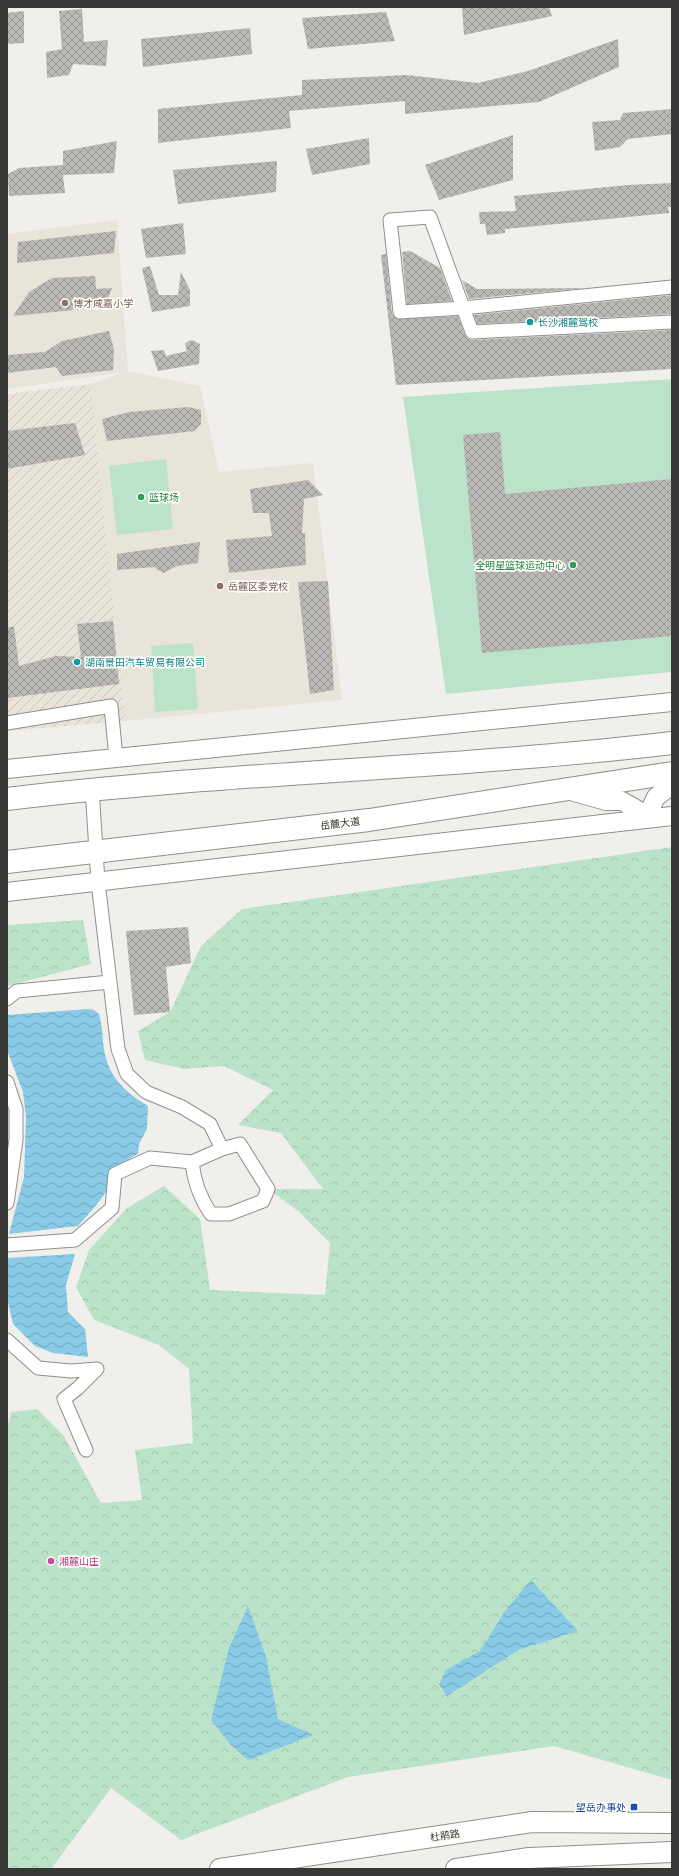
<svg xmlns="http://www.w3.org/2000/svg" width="679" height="1876" font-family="'Crimson Pro','Noto Sans SC',serif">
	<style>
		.built { fill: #e8e4d9 }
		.industrial { fill: url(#industrial-furrows) }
		.grass { fill: #bbe3c9 }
		.forest { fill: url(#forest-crowns) }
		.water { fill: url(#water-waves) }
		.building { fill: url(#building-cross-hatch) }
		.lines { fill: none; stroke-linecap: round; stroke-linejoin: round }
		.street-casing { stroke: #908f8b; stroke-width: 15 }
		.secondary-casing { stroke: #908f8b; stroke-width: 20 }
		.primary-casing { stroke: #908f8b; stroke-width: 22 }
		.highway-casing { stroke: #908f8b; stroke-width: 24 }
		.street { stroke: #fff; stroke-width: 13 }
		.secondary { stroke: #fff; stroke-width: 18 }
		.primary { stroke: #fff; stroke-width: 20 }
		.highway { stroke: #fff; stroke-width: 22 }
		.education-dot { fill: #8d6e63; stroke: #fefdf8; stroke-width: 1.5 }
		.culture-dot { fill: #0f9aa8; stroke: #fefdf8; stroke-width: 1.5 }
		.leisure-dot { fill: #2e9e5b; stroke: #fefdf8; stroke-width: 1.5 }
		.hotel-dot { fill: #d1479c; stroke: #fefdf8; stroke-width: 1.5 }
		.transit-dot { fill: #1a4fb4; stroke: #fefdf8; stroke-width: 1.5 }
		.labels { text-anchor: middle; stroke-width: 3.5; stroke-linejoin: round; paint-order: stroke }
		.education-label { font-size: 10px; fill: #785e54; stroke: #fefdf8; text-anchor: start }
		.culture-label { font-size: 10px; fill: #0d838f; stroke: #fefdf8; text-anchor: start }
		.leisure-label { font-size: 10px; fill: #27864d; stroke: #fefdf8; text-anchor: start }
		.street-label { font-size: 10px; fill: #383836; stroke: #fefdf8 }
		.hotel-label { font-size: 10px; fill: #b23c85; stroke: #fefdf8; text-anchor: start }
		.transit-label { font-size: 10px; fill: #164399; stroke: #fefdf8; text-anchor: end }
	</style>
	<defs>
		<pattern id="industrial-furrows" width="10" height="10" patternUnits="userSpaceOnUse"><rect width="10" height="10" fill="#e8e4d9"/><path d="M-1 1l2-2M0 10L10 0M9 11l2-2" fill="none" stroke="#c8c4bb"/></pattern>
		<pattern id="forest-crowns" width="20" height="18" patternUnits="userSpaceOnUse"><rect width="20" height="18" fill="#bbe3c9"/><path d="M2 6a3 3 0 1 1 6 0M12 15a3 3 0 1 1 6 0" fill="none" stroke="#a2c4ad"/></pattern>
		<pattern id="water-waves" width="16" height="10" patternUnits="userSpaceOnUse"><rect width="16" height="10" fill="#89cbe6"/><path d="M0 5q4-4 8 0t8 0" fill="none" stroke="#71a6bb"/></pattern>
		<pattern id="building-cross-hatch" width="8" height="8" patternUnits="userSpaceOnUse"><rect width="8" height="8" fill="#bbb9b5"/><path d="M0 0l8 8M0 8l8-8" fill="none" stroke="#999794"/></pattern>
	</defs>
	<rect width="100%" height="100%" fill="#f1efeb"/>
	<path class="built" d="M117,220L128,371L200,386L219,472L313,463L342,700L125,721L91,384L125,372L7,389V234Z"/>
	<path class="industrial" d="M91,384L125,721L7,731V394Z"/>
	<path class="grass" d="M672,379V672L446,694L403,397Z
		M166,459L173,529L117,535L109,466Z
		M193,643L198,709L155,712L151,646Z"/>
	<path class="forest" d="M672,847V1780L554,1746L348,1777L181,1840L111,1788L51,1869H7V1429L11,1412L37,1409L64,1436L101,1503L142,1500L135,1450L193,1443L189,1369L159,1345L94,1320L76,1287L89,1250L127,1208L164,1186L200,1219L210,1290L325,1295L330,1243L298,1211L268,1189H323L281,1133L238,1125L273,1090L224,1066L184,1069L145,1060L138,1031L170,1012L201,946L242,909Z
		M83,920L91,964L7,986V925Z"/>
	<path class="water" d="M88,1009L94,1010L99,1014C103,1027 102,1041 105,1054C110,1079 128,1094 148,1106L147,1129L139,1144L138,1154C117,1163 114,1182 101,1199C94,1208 86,1217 78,1226L9,1234L24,1177L26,1117L23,1092L7,1050V1015Z
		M75,1254L66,1285L68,1312L85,1329L88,1357L53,1353L35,1346L13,1324L7,1298V1258Z
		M531,1580L578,1631L518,1650L447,1696L439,1684L446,1670L480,1651L505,1611Z
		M248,1606L266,1657L278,1719L313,1735L248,1760L231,1745L211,1720L229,1648Z"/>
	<path class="building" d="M462,7H549L552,16L464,35Z
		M82,9L84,42L108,40L106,66L73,64L69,75L47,78L46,52L62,49L59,11Z
		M24,11V43L7,44V13Z
		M386,12L395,41L308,49L302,18Z
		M250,28L252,54L143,67L141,39Z
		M618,39L619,67L539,102L405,114V101L289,111L291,128L158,143V109L302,95V80L407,75L478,83L528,71Z
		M672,109V134L628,139L620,147L595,151L592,122L620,120L623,113Z
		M513,135V180L439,200L425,165Z
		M369,138L370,164L312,175L306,149Z
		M117,141L114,173L63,175L65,193L9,196L8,174L19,168L63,165V151Z
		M277,161L276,192L178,204L173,170Z
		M672,183V207H668L669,213L505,229V233L487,235L485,224H480L479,212L516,211L514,196L628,185Z
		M183,223L186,254L146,258L141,229Z
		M116,231L114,253L17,263L18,242Z
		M410,251L440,268L452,301L407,304L402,252Z
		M386,254L392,313L397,319L458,316L465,335L468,339L472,340L672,330V369L396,385L381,255Z
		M150,266L159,295H178L181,272L190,290V306L152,312L142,268Z
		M95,276L96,289L112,288L105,307L13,316L29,292L52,278Z
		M462,280L477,289L585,288L469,299Z
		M672,295V314L477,324L474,315Z
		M109,331L114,349L113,370L62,376L56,367L7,373V355L45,352L62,341Z
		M192,340L200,344L199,364L158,371L151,351L164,350L166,356L187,351L185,343Z
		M188,407L201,410V424L194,431L107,441L102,419L129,412Z
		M75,423L85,455L7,469V431Z
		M500,432L505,494L672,479V636L482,653L463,435Z
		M308,480L323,495L304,499L302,533H305L306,565L229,573L226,540L272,536L269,513H253L250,489Z
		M200,542L198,563L177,566L163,573L154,567L117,570V554Z
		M328,581L334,690L310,694L298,582Z
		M113,621L119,684L7,698V627H14L19,666L56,656L81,657L77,624Z
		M188,927L191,963L166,967L170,1012L134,1015L126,931Z"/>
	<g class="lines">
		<defs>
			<path id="street" d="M672,287L463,308L400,312L390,220L430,217L472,332L672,322
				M7,723L111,706L116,758
				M92,788L98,882L118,1049L127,1074L146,1092L182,1107L210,1124L222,1149L240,1144L268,1189L263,1201L229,1214H211C200,1198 194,1182 192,1162L222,1149
				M7,999L17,991L110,982
				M7,1082L16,1109V1140L7,1203
				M7,1245L75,1240L112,1208L115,1174L150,1158L192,1162
				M7,1340L38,1368L71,1371L97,1369L78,1388L64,1399L86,1450"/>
			<path id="secondary" d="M7,769L672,702
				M567,790L606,801H622L636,809L646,818L656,797L672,785
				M7,892L672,816"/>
			<path id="primary" d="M220,1869L532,1822L672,1823
				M456,1869L529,1858L672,1852"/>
			<path id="highway" d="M7,799C228,772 451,769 672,743
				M7,862L369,820L672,773"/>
		</defs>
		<use href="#street" class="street-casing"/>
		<use href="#secondary" class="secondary-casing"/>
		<use href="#primary" class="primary-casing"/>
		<use href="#highway" class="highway-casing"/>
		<use href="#street" class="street"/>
		<use href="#secondary" class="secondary"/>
		<use href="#primary" class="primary"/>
		<use href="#highway" class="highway"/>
	</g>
	<g class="education-dot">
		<circle cx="65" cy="303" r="4"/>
		<circle cx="220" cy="586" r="4"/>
	</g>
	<g class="culture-dot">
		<circle cx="530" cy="322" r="4"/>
		<circle cx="77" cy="662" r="4"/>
	</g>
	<g class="leisure-dot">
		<circle cx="141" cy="497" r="4"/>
		<circle cx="573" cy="565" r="4"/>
	</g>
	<circle class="hotel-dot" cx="51" cy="1561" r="4"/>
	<rect class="transit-dot" x="630" y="1803" width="8" height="8" rx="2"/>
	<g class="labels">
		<g class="education-label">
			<text x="73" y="307">博才咸嘉小学</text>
			<text x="228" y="590">岳麓区委党校</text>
		</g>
		<g class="culture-label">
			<text x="538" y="326">长沙湘麓驾校</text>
			<text x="85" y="666">湖南景田汽车贸易有限公司</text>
		</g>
		<g class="leisure-label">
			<text x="149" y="501">篮球场</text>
			<text x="565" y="569" text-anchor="end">全明星篮球运动中心</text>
		</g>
		<g class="street-label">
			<text transform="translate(340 823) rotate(-7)" y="4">岳麓大道</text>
			<text transform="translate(445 1835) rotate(-9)" y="4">杜鹃路</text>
		</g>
		<g class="hotel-label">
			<text x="59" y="1565">湘麓山庄</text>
		</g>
		<g class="transit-label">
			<text x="626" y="1811">望岳办事处</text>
		</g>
	</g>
	<rect width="679" height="1876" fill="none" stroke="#383836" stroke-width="16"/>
</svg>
